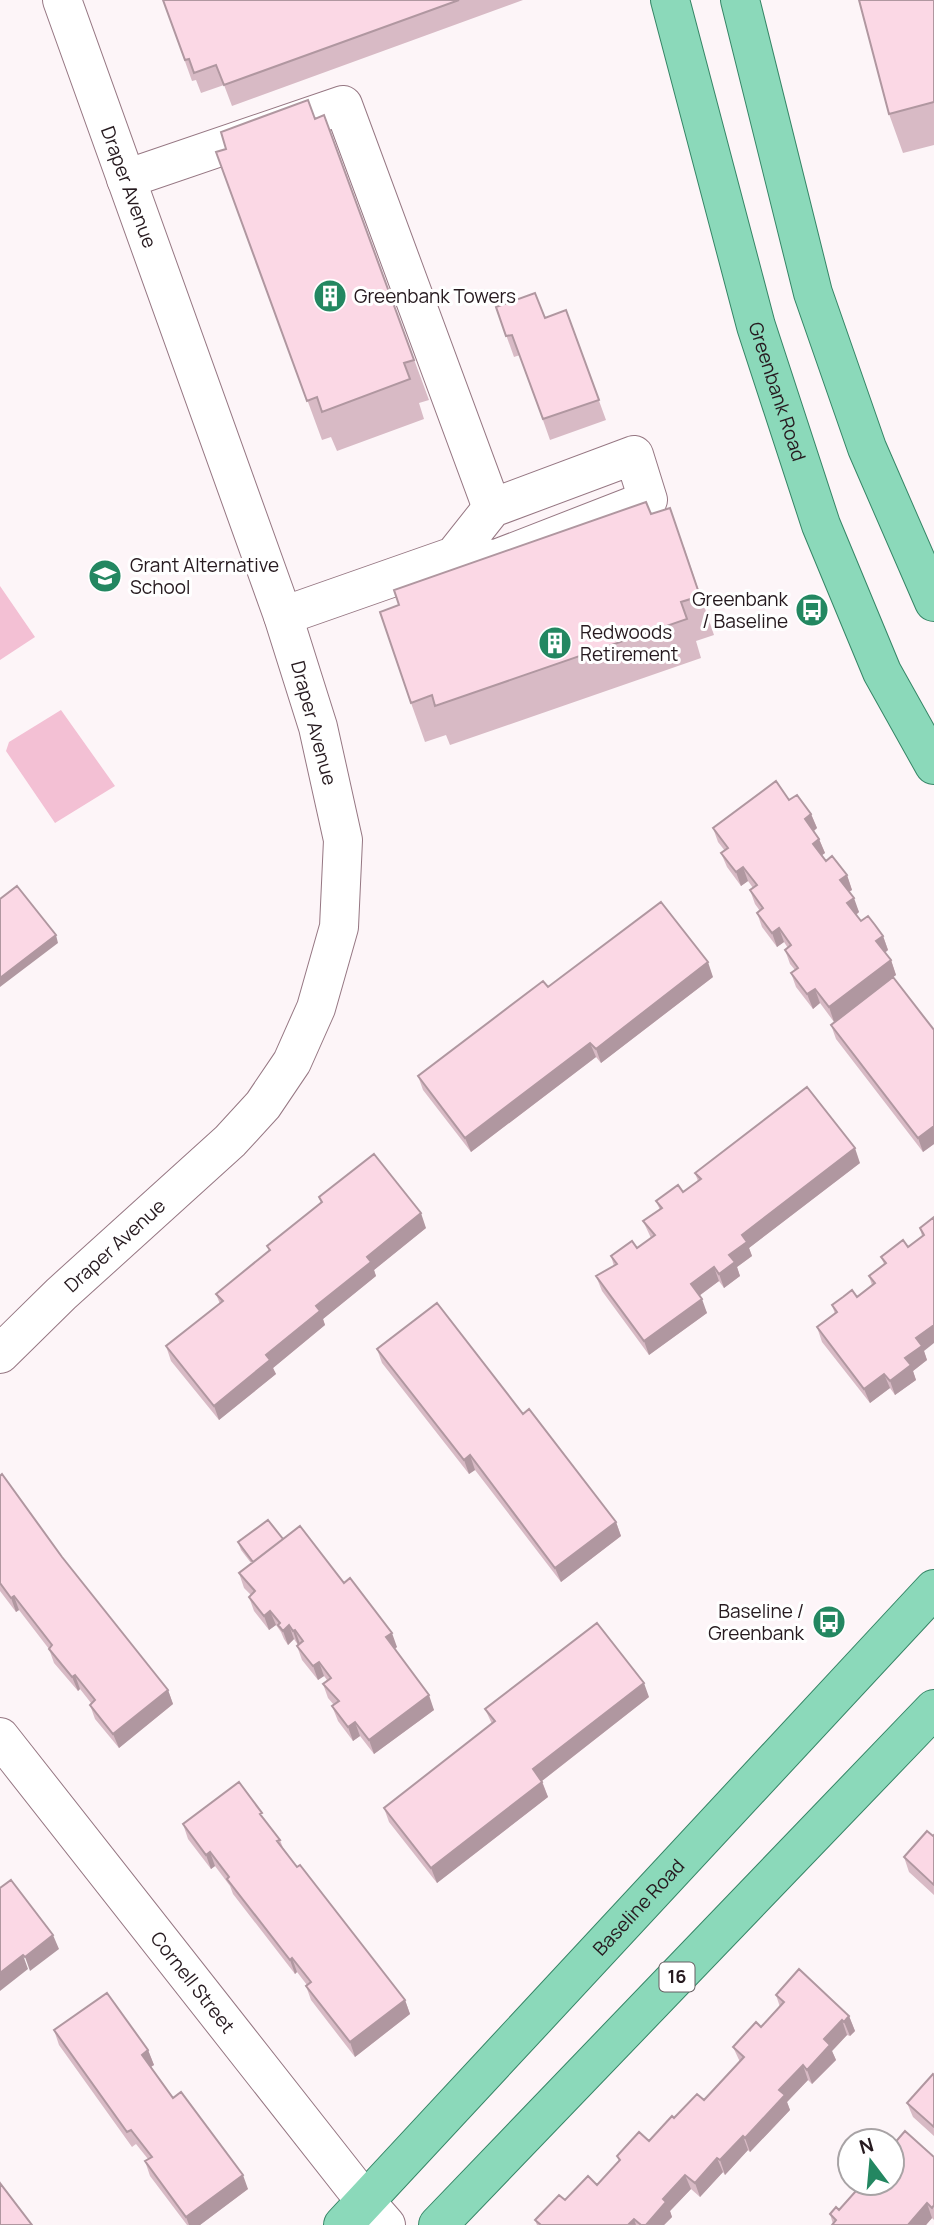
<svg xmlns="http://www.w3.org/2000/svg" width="934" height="2225" font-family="Manrope,sans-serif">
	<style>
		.green { fill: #f3c0d4 }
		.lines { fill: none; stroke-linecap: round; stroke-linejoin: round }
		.minor-casing { stroke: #967783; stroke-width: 40 }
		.major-casing { stroke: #358566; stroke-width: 40 }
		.minor { stroke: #fff; stroke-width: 38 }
		.major { stroke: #8bd9ba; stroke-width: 38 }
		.wall { fill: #d8bac5 }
		.shaded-wall { fill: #b097a0 }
		.building { fill: #fbd8e5; stroke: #b097a0; stroke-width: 2 }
		.labels { text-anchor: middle; stroke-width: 6; stroke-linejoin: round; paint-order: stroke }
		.shield { fill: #fff; stroke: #675f62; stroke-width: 2 }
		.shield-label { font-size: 18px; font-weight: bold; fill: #261a1f }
		.street-label { font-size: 19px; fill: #261a1f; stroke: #fff }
		.poi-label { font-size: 19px; fill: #261a1f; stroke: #fff; text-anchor: start }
	</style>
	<rect width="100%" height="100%" fill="#fdf5f8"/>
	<path class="green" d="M0,586L35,637L0,660Z
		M61,710L115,786L55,823L6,751L9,742Z"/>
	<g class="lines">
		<defs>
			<g id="minor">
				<path d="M126,179L343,105L492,508"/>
				<path d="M283,616L454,556L496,559L648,500L634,455L492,508L454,556"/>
				<path id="s1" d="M0,1354L61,1294L230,1141L263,1105L292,1062L316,1008L339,927L343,840L318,727L283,616L62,0"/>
				<path id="s2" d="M0,1737L365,2201L386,2225"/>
			</g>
			<g id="major">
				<path id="s3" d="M670,0L756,326L821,525L882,672L934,765"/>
				<path d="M740,0L813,293L867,448L934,602"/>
				<path id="s4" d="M343,2225L934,1589"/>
				<path d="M438,2225L934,1709"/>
			</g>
		</defs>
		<use href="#minor" class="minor-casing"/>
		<use href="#major" class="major-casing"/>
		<use href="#minor" class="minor"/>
		<use href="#major" class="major"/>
	</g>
	<path class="wall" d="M163,0H523L232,106L224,85L201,93L196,80L192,81Z
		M934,0V145L903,153L889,114Z
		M324,115L429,400L419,403L424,419L337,451L331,437L322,440L216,152Z
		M496,307L545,318L566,310L606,420L550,440L520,355L514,357Z
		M651,514L684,547L714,635L696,641L701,658L450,745L446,735L425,742L411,703Z
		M789,800L811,814L817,828L814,831L819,839L825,853L822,855L826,861L847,875L852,890L849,892L859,912L856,915L861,921L883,936L888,950L885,953L891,960L896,975L893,977L934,1030V1144L923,1152L836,1039L831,1025L834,1022L820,1003L813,1009L796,987L791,973L795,970L790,964L785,950L788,948L784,942L777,947L762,927L757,913L760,911L755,904L750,890L753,888L748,881L741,886L727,867L721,853L725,851L718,842L713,828Z
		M713,977L601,1063L596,1057L471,1152L423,1090L418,1076L548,987Z
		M860,1163L749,1248L752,1256L737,1267L740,1276L724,1288L719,1281L699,1296L707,1313L649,1355L602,1291L596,1276L614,1266L611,1256L637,1248L651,1238L643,1221L660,1210L656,1201L683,1192L698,1181L695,1173Z
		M319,1197L426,1228L374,1270L376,1276L323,1319L325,1325L273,1368L276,1374L219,1420L171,1361L166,1346L220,1304L216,1294L269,1251L267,1246L321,1203Z
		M934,1217L924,1351L927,1360L913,1371L916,1380L895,1395L890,1388L870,1403L822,1342L817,1327L835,1314L832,1305L857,1297L872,1285L869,1276L884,1264L881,1257L908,1247L922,1236L920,1228Z
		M377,1349L523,1414L616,1522L621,1536L561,1582L475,1470L469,1474L382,1363Z
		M0,1476L62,1557L168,1690L173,1704L119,1748L95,1719L90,1705L91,1703L80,1689L78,1691L54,1663L49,1649L19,1610L16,1612L0,1591Z
		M283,1539L344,1583L397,1647L395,1649L434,1710L374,1754L360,1736L353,1741L338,1721L332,1706L334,1705L328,1698L323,1684L327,1680L324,1676L318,1680L302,1660L297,1646L298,1645L294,1639L288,1645L284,1639L281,1632L276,1625L269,1630L254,1611L249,1597L251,1595L244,1588L239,1573L251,1563L241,1550L238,1542Z
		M649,1697L542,1781L548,1797L437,1883L389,1822L384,1808L492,1724L485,1709Z
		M264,1820L280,1840L283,1848L297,1867L405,2000L410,2014L355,2057L311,2000L306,1986L307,1985L297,1972L295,1974L233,1894L230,1886L215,1866L211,1869L188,1839L183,1824Z
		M934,1835V1895L909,1872L904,1857Z
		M776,1995L849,2016L855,2031L850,2036L847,2035L832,2051L836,2060L812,2084L808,2080L787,2102L790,2110L750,2152L748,2150L725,2175L723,2172L700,2197L691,2189L670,2211L672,2217L664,2225H537L535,2220L565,2200L597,2185L619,2161L617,2156L649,2141L674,2118L704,2100L740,2062L733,2047L761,2027L780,2007Z
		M54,2030L148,2050L154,2065L151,2067L173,2098L248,2189L200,2225H187L150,2176L145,2161L148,2159L136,2144L132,2147L59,2045Z
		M934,2075V2136L913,2117L907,2103Z
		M934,2157V2220L932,2218L926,2225H832L833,2224L830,2214Z"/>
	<path class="shaded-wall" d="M811,814L817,828L810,834L805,819Z
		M819,839L825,853L818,858L813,844Z
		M743,867L748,881L741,886L736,872Z
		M847,875L852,890L845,894L840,880Z
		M854,898L859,912L852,918L847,903Z
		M779,928L784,942L777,947L772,933Z
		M56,935L58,943L0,987V978Z
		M883,936L888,950L881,955L876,941Z
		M891,960L896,975L834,1022L829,1007Z
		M708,962L713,977L601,1063L596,1049Z
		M815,989L820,1003L813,1009L807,994Z
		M590,1043L596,1057L471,1152L465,1138Z
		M934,1126V1144L923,1152L918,1138Z
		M855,1148L860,1163L749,1248L752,1256L737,1267L740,1276L724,1288L719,1274L742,1235Z
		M421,1213L426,1228L374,1270L376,1276L323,1319L325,1325L273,1368L276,1374L219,1420L214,1406L367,1257Z
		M714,1267L719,1281L696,1298L691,1284Z
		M702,1299L707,1313L649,1355L644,1341Z
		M934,1325V1343L924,1351L927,1360L913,1371L916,1380L895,1395L890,1381L905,1358L916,1338Z
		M884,1374L890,1388L870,1403L864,1389Z
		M470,1455L475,1470L469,1474L464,1460Z
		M616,1522L621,1536L561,1582L555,1568Z
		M14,1596L19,1610L16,1612L11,1598Z
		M270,1611L276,1625L269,1630L264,1616Z
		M289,1625L294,1639L288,1645L283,1631Z
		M295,1630L300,1644L298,1645L293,1631Z
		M392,1633L397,1647L391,1651L386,1637Z
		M319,1662L324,1676L318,1680L313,1666Z
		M75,1675L80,1689L78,1691L72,1677Z
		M644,1683L649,1697L538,1784L533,1769Z
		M168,1690L173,1704L119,1748L113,1734Z
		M429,1695L434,1710L374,1754L369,1740Z
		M355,1722L360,1736L353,1741L348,1727Z
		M542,1782L548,1797L437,1883L431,1868Z
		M210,1852L215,1866L211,1869L206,1855Z
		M53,1935L59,1949L30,1971L25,1957Z
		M23,1955L28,1969L0,1991V1973Z
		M292,1958L297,1972L295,1974L290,1960Z
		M405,2000L410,2014L355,2057L350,2042Z
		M849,2016L855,2031L850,2036L844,2022Z
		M842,2020L847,2035L832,2051L836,2060L812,2084L807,2070L824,2039Z
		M148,2050L154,2065L147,2069L142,2055Z
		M803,2065L808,2080L787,2102L790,2110L750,2152L745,2138L779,2090Z
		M743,2136L748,2150L725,2175L720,2160Z
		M717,2158L723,2172L700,2197L695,2183Z
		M243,2175L248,2189L200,2225H189L186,2217Z
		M685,2175L691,2189L670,2211L672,2217L664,2225H646L663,2199Z
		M927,2203L932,2218L926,2225H908Z
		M634,2219L636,2225H628Z"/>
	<path class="building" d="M163,0H459L224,85L216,65L194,73L189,59L185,60Z
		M859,0H934V102L889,114Z
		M308,100L315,119L324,115L414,360L404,363L410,379L322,412L317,397L307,401L216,152L226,149L221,132Z
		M535,293L545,318L566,310L599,400L543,419L512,335L506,336L496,307Z
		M646,502L651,514L670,508L700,596L681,602L687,619L435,706L432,695L411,703L380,612L399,605L394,590Z
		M776,781L789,800L797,795L811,814L805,819L819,839L813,844L826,861L832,856L847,875L840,880L854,898L847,903L861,921L868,916L875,925L883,936L876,941L891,960L829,1007L815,989L807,994L791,973L798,968L785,950L791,945L779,928L772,933L757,913L763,908L750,890L757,885L743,867L736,872L721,853L728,848L713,828Z
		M17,886L56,935L0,978V899Z
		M661,902L708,962L596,1049L590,1043L465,1138L418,1076L543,981L548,987Z
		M893,977L934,1030V1126L918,1138L831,1025Z
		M807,1087L855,1148L742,1235L747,1242L729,1255L735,1262L719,1274L714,1267L691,1284L702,1299L644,1341L596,1276L617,1264L611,1256L632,1241L637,1248L655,1235L643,1221L662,1208L656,1201L678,1185L683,1192L701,1179L695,1173Z
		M374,1154L421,1213L367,1257L371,1262L316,1306L320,1311L266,1355L270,1360L214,1406L166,1346L223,1301L216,1294L270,1250L267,1246L322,1202L319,1197Z
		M934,1217V1325L916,1338L922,1346L905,1358L911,1365L890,1381L884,1374L864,1389L817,1327L837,1312L832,1305L843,1297L852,1290L857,1297L875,1283L869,1276L886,1263L881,1257L903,1240L908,1247L924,1235L920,1228Z
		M437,1303L523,1414L529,1409L616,1522L555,1568L470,1455L464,1460L377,1349Z
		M2,1474L62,1557L168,1690L113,1734L90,1705L95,1700L75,1675L72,1677L49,1649L52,1645L14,1596L11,1598L0,1583V1476Z
		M268,1520L283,1539L253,1562L238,1542Z
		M300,1526L344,1583L350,1578L392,1633L386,1637L429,1695L369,1740L355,1722L348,1727L332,1706L339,1701L323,1684L331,1678L319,1662L313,1666L297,1646L303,1641L295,1630L293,1631L289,1625L283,1631L278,1625L280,1623L270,1611L264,1616L249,1597L255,1591L239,1573Z
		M597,1623L644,1683L533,1769L542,1782L431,1868L384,1808L495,1721L485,1709Z
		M239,1782L262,1813L260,1814L280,1840L277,1841L297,1867L300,1865L405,2000L350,2042L306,1986L311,1982L292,1958L290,1960L227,1879L229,1877L210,1852L206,1855L183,1824Z
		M927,1831L933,1836L934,1835V1885L904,1857Z
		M11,1880L53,1935L25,1957L23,1955L0,1973V1888Z
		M799,1969L849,2016L844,2022L842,2020L824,2039L830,2045L807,2070L803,2065L779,2090L785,2095L745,2138L743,2136L720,2160L717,2158L695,2183L685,2175L663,2199L666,2202L646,2225H641L634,2219L628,2225H541L535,2220L559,2195L565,2200L588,2176L597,2185L620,2160L617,2156L639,2132L649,2141L672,2116L674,2118L697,2094L704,2100L744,2057L733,2047L756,2022L761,2027L784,2002L776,1995Z
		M107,1993L148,2050L142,2055L173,2098L181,2092L243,2175L186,2217L145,2161L152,2157L131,2130L127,2132L54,2030Z
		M933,2074L934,2075V2127L907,2103Z
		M905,2131L934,2157V2205L932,2208L927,2203L908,2225H832L836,2220L830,2214L836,2207L839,2210L863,2183H892V2146Z
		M0,2183L32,2225H0Z"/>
	<defs>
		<symbol id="building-disc" viewBox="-11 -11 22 22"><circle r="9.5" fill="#238761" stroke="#fff"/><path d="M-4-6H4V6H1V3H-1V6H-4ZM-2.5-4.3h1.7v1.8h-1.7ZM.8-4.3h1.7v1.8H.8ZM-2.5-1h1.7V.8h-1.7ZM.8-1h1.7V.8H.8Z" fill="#fff"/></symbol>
		<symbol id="school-disc" viewBox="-11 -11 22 22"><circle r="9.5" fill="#238761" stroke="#fff"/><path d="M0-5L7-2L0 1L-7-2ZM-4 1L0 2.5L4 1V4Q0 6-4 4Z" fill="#fff"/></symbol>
		<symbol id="bus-disc" viewBox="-11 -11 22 22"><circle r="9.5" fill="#238761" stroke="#fff"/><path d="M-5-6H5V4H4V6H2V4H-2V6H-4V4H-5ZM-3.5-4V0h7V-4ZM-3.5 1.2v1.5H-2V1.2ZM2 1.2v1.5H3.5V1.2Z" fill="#fff"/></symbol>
	</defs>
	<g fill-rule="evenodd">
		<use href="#building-disc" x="311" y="277" width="38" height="38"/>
		<use href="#school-disc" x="86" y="557" width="38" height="38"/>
		<use href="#bus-disc" x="793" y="591" width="38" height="38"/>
		<use href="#building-disc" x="536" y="624" width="38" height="38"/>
		<use href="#bus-disc" x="810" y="1603" width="38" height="38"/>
	</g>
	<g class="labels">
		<rect class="shield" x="659.5" y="1962.5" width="35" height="29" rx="5"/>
		<g class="shield-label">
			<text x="677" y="1983">16</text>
		</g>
		<g class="street-label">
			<text transform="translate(129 187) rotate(70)" y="7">Draper Avenue</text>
			<text dy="7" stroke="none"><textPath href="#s3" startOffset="406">Greenbank Road</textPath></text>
			<text transform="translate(314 723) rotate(75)" y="7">Draper Avenue</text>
			<text dy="7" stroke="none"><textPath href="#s1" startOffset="158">Draper Avenue</textPath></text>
			<text dy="7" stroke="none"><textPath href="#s4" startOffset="434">Baseline Road</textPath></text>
			<text dy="7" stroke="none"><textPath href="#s2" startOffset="312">Cornell Street</textPath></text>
		</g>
		<g class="poi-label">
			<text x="354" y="303">Greenbank Towers</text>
			<text x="130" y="572">Grant Alternative<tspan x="130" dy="22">School</tspan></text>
			<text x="788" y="606" text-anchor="end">Greenbank<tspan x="788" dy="22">/ Baseline</tspan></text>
			<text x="580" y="639">Redwoods<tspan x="580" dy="22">Retirement</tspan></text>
			<text x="804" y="1618" text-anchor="end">Baseline /<tspan x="804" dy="22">Greenbank</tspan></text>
		</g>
	</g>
	<g transform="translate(871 2162) rotate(344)"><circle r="33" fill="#ffffff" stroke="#a8a3a5" stroke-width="2"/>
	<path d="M0-5L12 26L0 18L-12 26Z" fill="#238761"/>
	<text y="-10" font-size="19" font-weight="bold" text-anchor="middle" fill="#261a1f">N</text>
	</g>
</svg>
